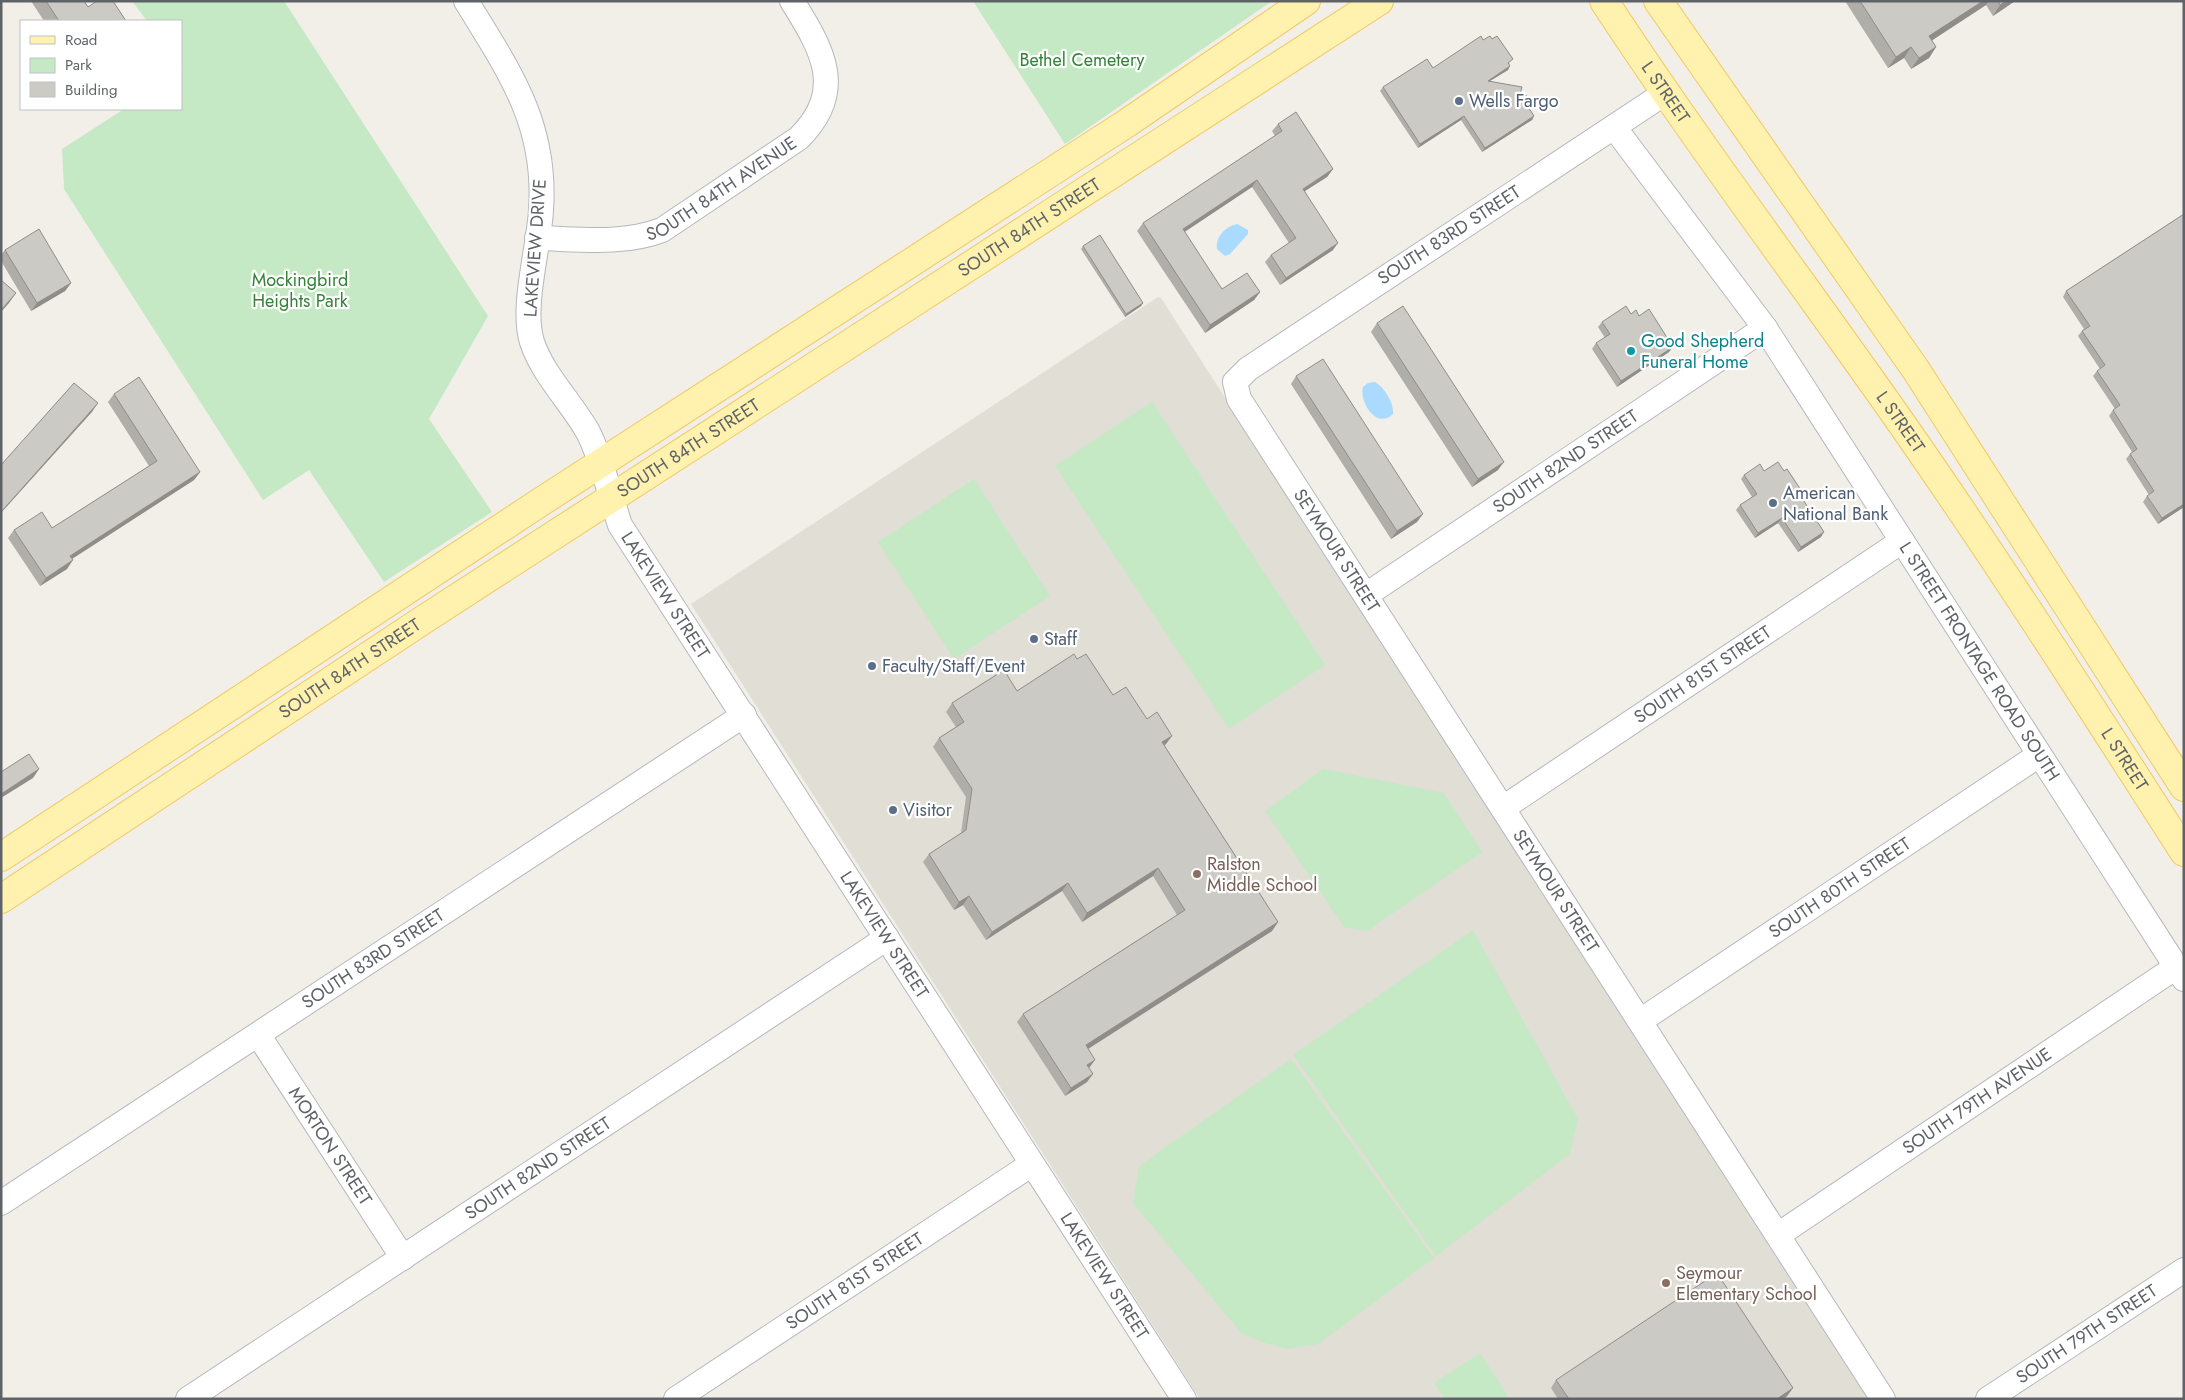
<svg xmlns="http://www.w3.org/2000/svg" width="2185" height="1400" font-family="Jost,sans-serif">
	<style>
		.education { fill: #e1ded6 }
		.green { fill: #c5e8c5 }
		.water { fill: #aadaff }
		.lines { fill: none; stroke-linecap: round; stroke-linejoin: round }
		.minor-casing { stroke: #b5b8bc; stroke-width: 26 }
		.major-casing { stroke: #f2c960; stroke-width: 30 }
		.minor { stroke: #fff; stroke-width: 24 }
		.major { stroke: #fff2af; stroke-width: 28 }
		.wall { fill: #afaea9 }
		.shaded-wall { fill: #8f8d8a }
		.building { fill: #cccac5; stroke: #8f8d8a }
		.service-dot { fill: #5c6f8a; stroke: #fff; stroke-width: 2 }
		.culture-dot { fill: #0f9aa8; stroke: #fff; stroke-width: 2 }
		.education-dot { fill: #8d6e63; stroke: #fff; stroke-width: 2 }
		.labels { text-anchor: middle; stroke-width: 4.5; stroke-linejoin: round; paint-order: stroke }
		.park-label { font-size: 18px; fill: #348238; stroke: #fff }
		.street-label { font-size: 18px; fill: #5f6368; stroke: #fff }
		.service-label { font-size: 18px; fill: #4e5e75; stroke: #fff; text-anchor: start }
		.culture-label { font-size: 18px; fill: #0d838f; stroke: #fff; text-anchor: start }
		.education-label { font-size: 18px; fill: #785e54; stroke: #fff; text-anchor: start }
	</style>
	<rect width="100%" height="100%" fill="#f1efe8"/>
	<path class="education" d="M1158,297L1161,298L1868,1399H1200L691,604Z"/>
	<path class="green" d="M132,1H284L488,316L429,419L492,512L384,582L309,470L263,500L64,189L62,149L124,109H181V71L183,70L181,68V21H147Z
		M973,1H1272L1065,144Z
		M1152,402L1325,665L1229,729L1055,466Z
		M974,479L1050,596L954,659L878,542Z
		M1323,769L1444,793L1482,852L1367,931L1344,927L1265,811Z
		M1473,930L1578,1119L1570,1154L1436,1256L1293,1055Z
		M1291,1059L1434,1258L1318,1344L1288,1349L1268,1344L1242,1334L1133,1203L1139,1166Z
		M1480,1353L1510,1399H1445L1434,1383Z"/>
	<path class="water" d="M1237,224L1248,230V234L1230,254L1225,256L1217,249C1215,237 1225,227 1237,224Z
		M1375,382C1385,388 1394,403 1393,414C1377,430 1359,402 1363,387L1368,383Z"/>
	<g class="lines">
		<g class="minor-casing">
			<g id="minor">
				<path id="s1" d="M466,1C509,71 547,124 541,210C539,248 521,307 532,342C543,375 571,402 588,432C601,457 611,498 620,525L1184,1399"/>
				<path id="s2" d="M1665,93L1248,369L1235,382L1239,399L1883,1399"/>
				<path id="s3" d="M1614,127L1765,328L2184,979"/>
				<path id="s4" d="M537,238C578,239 623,245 662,230L799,138C847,90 822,49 792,1"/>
				<path id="s5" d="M1366,595L1765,328"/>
				<path id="s6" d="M1503,808L1902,541"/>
				<path id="s7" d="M1640,1021L2039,755"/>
				<path id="s8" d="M259,1036L403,1258"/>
				<path id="s9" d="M1,1203L744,715"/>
				<path id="s10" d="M1778,1235L2176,967"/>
				<path id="s11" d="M188,1399L887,938"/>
				<path id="s12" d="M676,1399L1032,1164"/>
				<path id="s13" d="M1988,1399L2184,1270"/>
			</g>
		</g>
		<g class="major-casing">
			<g id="major">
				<path id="s14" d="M1604,1C1695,140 1795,272 1890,407C1992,552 2088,702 2184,852"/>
				<path d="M1658,1L1916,370L2184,787"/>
				<path d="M1,857L536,505L1127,123L1306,1"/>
				<path id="s15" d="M1,899L423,620L1379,1"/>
			</g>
		</g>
		<use href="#minor" class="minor"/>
		<use href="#major" class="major"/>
	</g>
	<path class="wall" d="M31,1H84L88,7L125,21H44Z
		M1845,1H2015L1993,16L1986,5L1932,40L1936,47L1929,58L1911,69L1904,58L1888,68Z
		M1510,63L1509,64L1508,70L1490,81L1520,94L1534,116L1532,120L1482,152L1461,120L1418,148L1380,91L1383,87L1433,68Z
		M1278,124L1333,169L1327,177L1305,191L1333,250L1280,285L1265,262L1271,255L1289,243L1252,187L1184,232L1222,289L1260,292L1254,300L1205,333L1137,231L1143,223L1275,136L1272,131Z
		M2184,214V507L2158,524L2143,502L2147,496L2149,495L2126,459L2130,454L2132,452L2109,416L2113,410L2115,409L2093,376L2097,371L2100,369L2078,336L2082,331L2084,329L2063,297L2066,291Z
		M1083,246L1143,303L1141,306L1125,317L1081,249Z
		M5,250L71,283L65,291L31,311L1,261V255Z
		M1631,314L1639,316L1669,352L1617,387L1592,349L1596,343L1605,338L1598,327L1602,322Z
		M1377,323L1498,470L1472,487L1371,332Z
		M1296,376L1417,522L1391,539L1291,384Z
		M114,394L200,472L194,480L72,559L67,569L40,586L8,538L14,530L52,528L149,466L108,402Z
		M1764,471H1784L1801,490L1799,494L1821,537L1798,552L1778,523L1755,538L1736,510L1740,505L1752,497L1741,479L1744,475Z
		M1077,659L1113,695L1147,719L1166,744L1164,746L1278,922L1272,931L1088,1049L1089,1068L1087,1082L1065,1096L1017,1022L1023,1014L1177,915L1153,876L1082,922L1062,891L986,940L963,905L954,910L923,862L929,854L961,833L966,797L933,747L939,738L956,727L946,712L952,703L1017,691Z
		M1556,1380L1793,1388L1787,1396L1783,1399H1558L1551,1388Z"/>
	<path class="shaded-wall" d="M1983,1H1989L1986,5L1922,47L1929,36Z
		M2006,1H2015L1993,16L2000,5Z
		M1911,47L1904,58L1888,68L1896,57Z
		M1936,47L1929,58L1911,69L1919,58Z
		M1510,66L1508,70L1485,84L1488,81Z
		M1464,116L1461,120L1418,148L1420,144Z
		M1534,116L1532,120L1482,152L1485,148Z
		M1333,169L1327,177L1297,196L1303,189Z
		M1257,180L1252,187L1177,237L1183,229Z
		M1338,243L1333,250L1280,285L1286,278Z
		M71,283L65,291L31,311L37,303Z
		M1260,292L1254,300L1205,333L1210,325Z
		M16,293L9,303L1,312V310Z
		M1143,303L1141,306L1125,317L1126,314Z
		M1673,347L1669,352L1617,387L1621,381Z
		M98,403L92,412L1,513V512Z
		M1504,462L1498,470L1472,487L1478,479Z
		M200,472L194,480L64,564L70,556Z
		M2184,504V507L2158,524L2162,518Z
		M1423,514L1417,522L1391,539L1397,531Z
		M1782,518L1778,523L1755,538L1758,533Z
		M1824,532L1821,537L1798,552L1801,547Z
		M73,560L67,569L40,586L46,578Z
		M1172,736L1166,744L1156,751L1162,742Z
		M39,769L33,778L1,798V794Z
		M1158,868L1153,876L1082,922L1087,913Z
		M1068,883L1062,891L986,940L992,932Z
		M969,896L963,905L954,910L959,902Z
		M1278,922L1272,931L1080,1054L1086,1045Z
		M1095,1060L1089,1068L1087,1065Z
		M1093,1074L1087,1082L1065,1096L1071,1088Z
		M1793,1388L1787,1396L1783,1399H1777Z"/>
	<path class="building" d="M46,1H84L88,7L97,1H113L126,21H59Z
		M1860,1H1983L1929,36L1936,47L1919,58L1911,47L1896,57Z
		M1998,1H2006L2000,5Z
		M1481,36L1483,40L1490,36L1492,39L1497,36L1513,59L1508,63L1510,66L1488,81L1522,87L1520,94L1527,96L1525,102L1534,116L1485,148L1464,116L1420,144L1383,87L1427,59L1433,68Z
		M1296,112L1333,169L1303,189L1338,243L1286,278L1271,255L1296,238L1257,180L1183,229L1222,289L1247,273L1260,292L1210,325L1143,223L1282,131L1278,124Z
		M2184,214V504L2162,518L2147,496L2154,491L2130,454L2137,449L2113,410L2120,405L2097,371L2105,365L2082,331L2090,326L2066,291Z
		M39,229L71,283L37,303L5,250Z
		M1100,235L1143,303L1126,314L1083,246Z
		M1,280L16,293L1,310Z
		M1403,306L1504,462L1478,479L1377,323Z
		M1626,306L1631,314L1636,310L1639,316L1649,309L1673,347L1621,381L1596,343L1610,334L1602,322Z
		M1323,359L1423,514L1397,531L1296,376Z
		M139,377L200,472L70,556L73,560L46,578L14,530L42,512L52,528L157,461L114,394Z
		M74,383L98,403L1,512V465Z
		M1778,462L1784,471L1787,469L1801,490L1798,492L1824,532L1801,547L1782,518L1758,533L1740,505L1757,494L1744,475L1760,464L1764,471Z
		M1074,654L1077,659L1086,654L1113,695L1126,687L1147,719L1157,712L1172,736L1162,742L1278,922L1086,1045L1095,1060L1087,1065L1093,1074L1071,1088L1023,1014L1185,910L1158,868L1087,913L1068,883L992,932L969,896L959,902L929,854L966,830L972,789L939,738L964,722L952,703L1004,670L1017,691Z
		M29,754L39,769L1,794V772Z
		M1717,1273L1793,1388L1777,1399H1569L1556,1380Z"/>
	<g class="service-dot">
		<circle cx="1459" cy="101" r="5"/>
		<circle cx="1773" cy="503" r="5"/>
		<circle cx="1034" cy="639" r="5"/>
		<circle cx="872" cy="666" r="5"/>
		<circle cx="893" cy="810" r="5"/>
	</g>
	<circle class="culture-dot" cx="1631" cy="351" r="5"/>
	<g class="education-dot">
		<circle cx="1197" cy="874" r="5"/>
		<circle cx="1666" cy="1283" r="5"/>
	</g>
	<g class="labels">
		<g class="park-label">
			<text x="1082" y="66">Bethel Cemetery</text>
			<text x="300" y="286">Mockingbird<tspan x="300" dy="21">Heights Park</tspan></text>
		</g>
		<g class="street-label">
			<text dy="6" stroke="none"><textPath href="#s14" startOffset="110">L STREET</textPath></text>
			<text dy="6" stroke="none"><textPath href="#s4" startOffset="198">SOUTH 84TH AVENUE</textPath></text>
			<text dy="6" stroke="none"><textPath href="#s15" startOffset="1228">SOUTH 84TH STREET</textPath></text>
			<text transform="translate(1449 235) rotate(-33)" y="6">SOUTH 83RD STREET</text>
			<text transform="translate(535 248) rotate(-86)" y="6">LAKEVIEW DRIVE</text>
			<text dy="6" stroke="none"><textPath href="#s14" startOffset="515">L STREET</textPath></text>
			<text dy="6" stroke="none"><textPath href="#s15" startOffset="822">SOUTH 84TH STREET</textPath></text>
			<text dy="6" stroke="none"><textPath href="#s5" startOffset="240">SOUTH 82ND STREET</textPath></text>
			<text dy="6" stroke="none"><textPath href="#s2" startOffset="716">SEYMOUR STREET</textPath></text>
			<text dy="6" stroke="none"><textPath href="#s1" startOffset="648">LAKEVIEW STREET</textPath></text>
			<text dy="6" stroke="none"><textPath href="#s3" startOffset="648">L STREET FRONTAGE ROAD SOUTH</textPath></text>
			<text dy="6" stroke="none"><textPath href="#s15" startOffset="418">SOUTH 84TH STREET</textPath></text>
			<text dy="6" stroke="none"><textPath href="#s6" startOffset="240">SOUTH 81ST STREET</textPath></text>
			<text dy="6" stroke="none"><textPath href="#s14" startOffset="920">L STREET</textPath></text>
			<text dy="6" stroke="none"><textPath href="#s7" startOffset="240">SOUTH 80TH STREET</textPath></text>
			<text dy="6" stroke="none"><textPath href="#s2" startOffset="1121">SEYMOUR STREET</textPath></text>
			<text dy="6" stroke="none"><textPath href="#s1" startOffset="1052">LAKEVIEW STREET</textPath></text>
			<text dy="6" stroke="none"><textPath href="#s9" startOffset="445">SOUTH 83RD STREET</textPath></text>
			<text dy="6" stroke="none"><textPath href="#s10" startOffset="240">SOUTH 79TH AVENUE</textPath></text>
			<text dy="6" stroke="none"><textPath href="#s8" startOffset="131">MORTON STREET</textPath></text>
			<text dy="6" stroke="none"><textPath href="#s11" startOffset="419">SOUTH 82ND STREET</textPath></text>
			<text dy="6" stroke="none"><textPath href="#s1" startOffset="1458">LAKEVIEW STREET</textPath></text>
			<text dy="6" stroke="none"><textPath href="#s12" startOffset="214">SOUTH 81ST STREET</textPath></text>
			<text dy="6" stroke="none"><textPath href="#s13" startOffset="118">SOUTH 79TH STREET</textPath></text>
		</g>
		<g class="service-label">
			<text x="1469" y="107">Wells Fargo</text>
			<text x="1783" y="499">American<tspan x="1783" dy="21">National Bank</tspan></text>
			<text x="1044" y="645">Staff</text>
			<text x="882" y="672">Faculty/Staff/Event</text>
			<text x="903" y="816">Visitor</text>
		</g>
		<g class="culture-label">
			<text x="1641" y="347">Good Shepherd<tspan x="1641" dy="21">Funeral Home</tspan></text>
		</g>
		<g class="education-label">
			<text x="1207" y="870">Ralston<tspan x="1207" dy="21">Middle School</tspan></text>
			<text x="1676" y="1279">Seymour<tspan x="1676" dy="21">Elementary School</tspan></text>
		</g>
	</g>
	<rect width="2185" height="1400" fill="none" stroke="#5f6368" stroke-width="5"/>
	<rect x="20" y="20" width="162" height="90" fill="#ffffff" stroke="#bfc1c3"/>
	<rect x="30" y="36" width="25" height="8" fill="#fff2af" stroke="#bfc1c3"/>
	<text x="65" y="45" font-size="15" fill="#5f6368">Road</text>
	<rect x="30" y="58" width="25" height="15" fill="#c5e8c5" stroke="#bfc1c3"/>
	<text x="65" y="70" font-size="15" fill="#5f6368">Park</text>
	<rect x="30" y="82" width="25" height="15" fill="#cccac5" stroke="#bfc1c3"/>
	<text x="65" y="95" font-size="15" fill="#5f6368">Building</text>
</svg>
